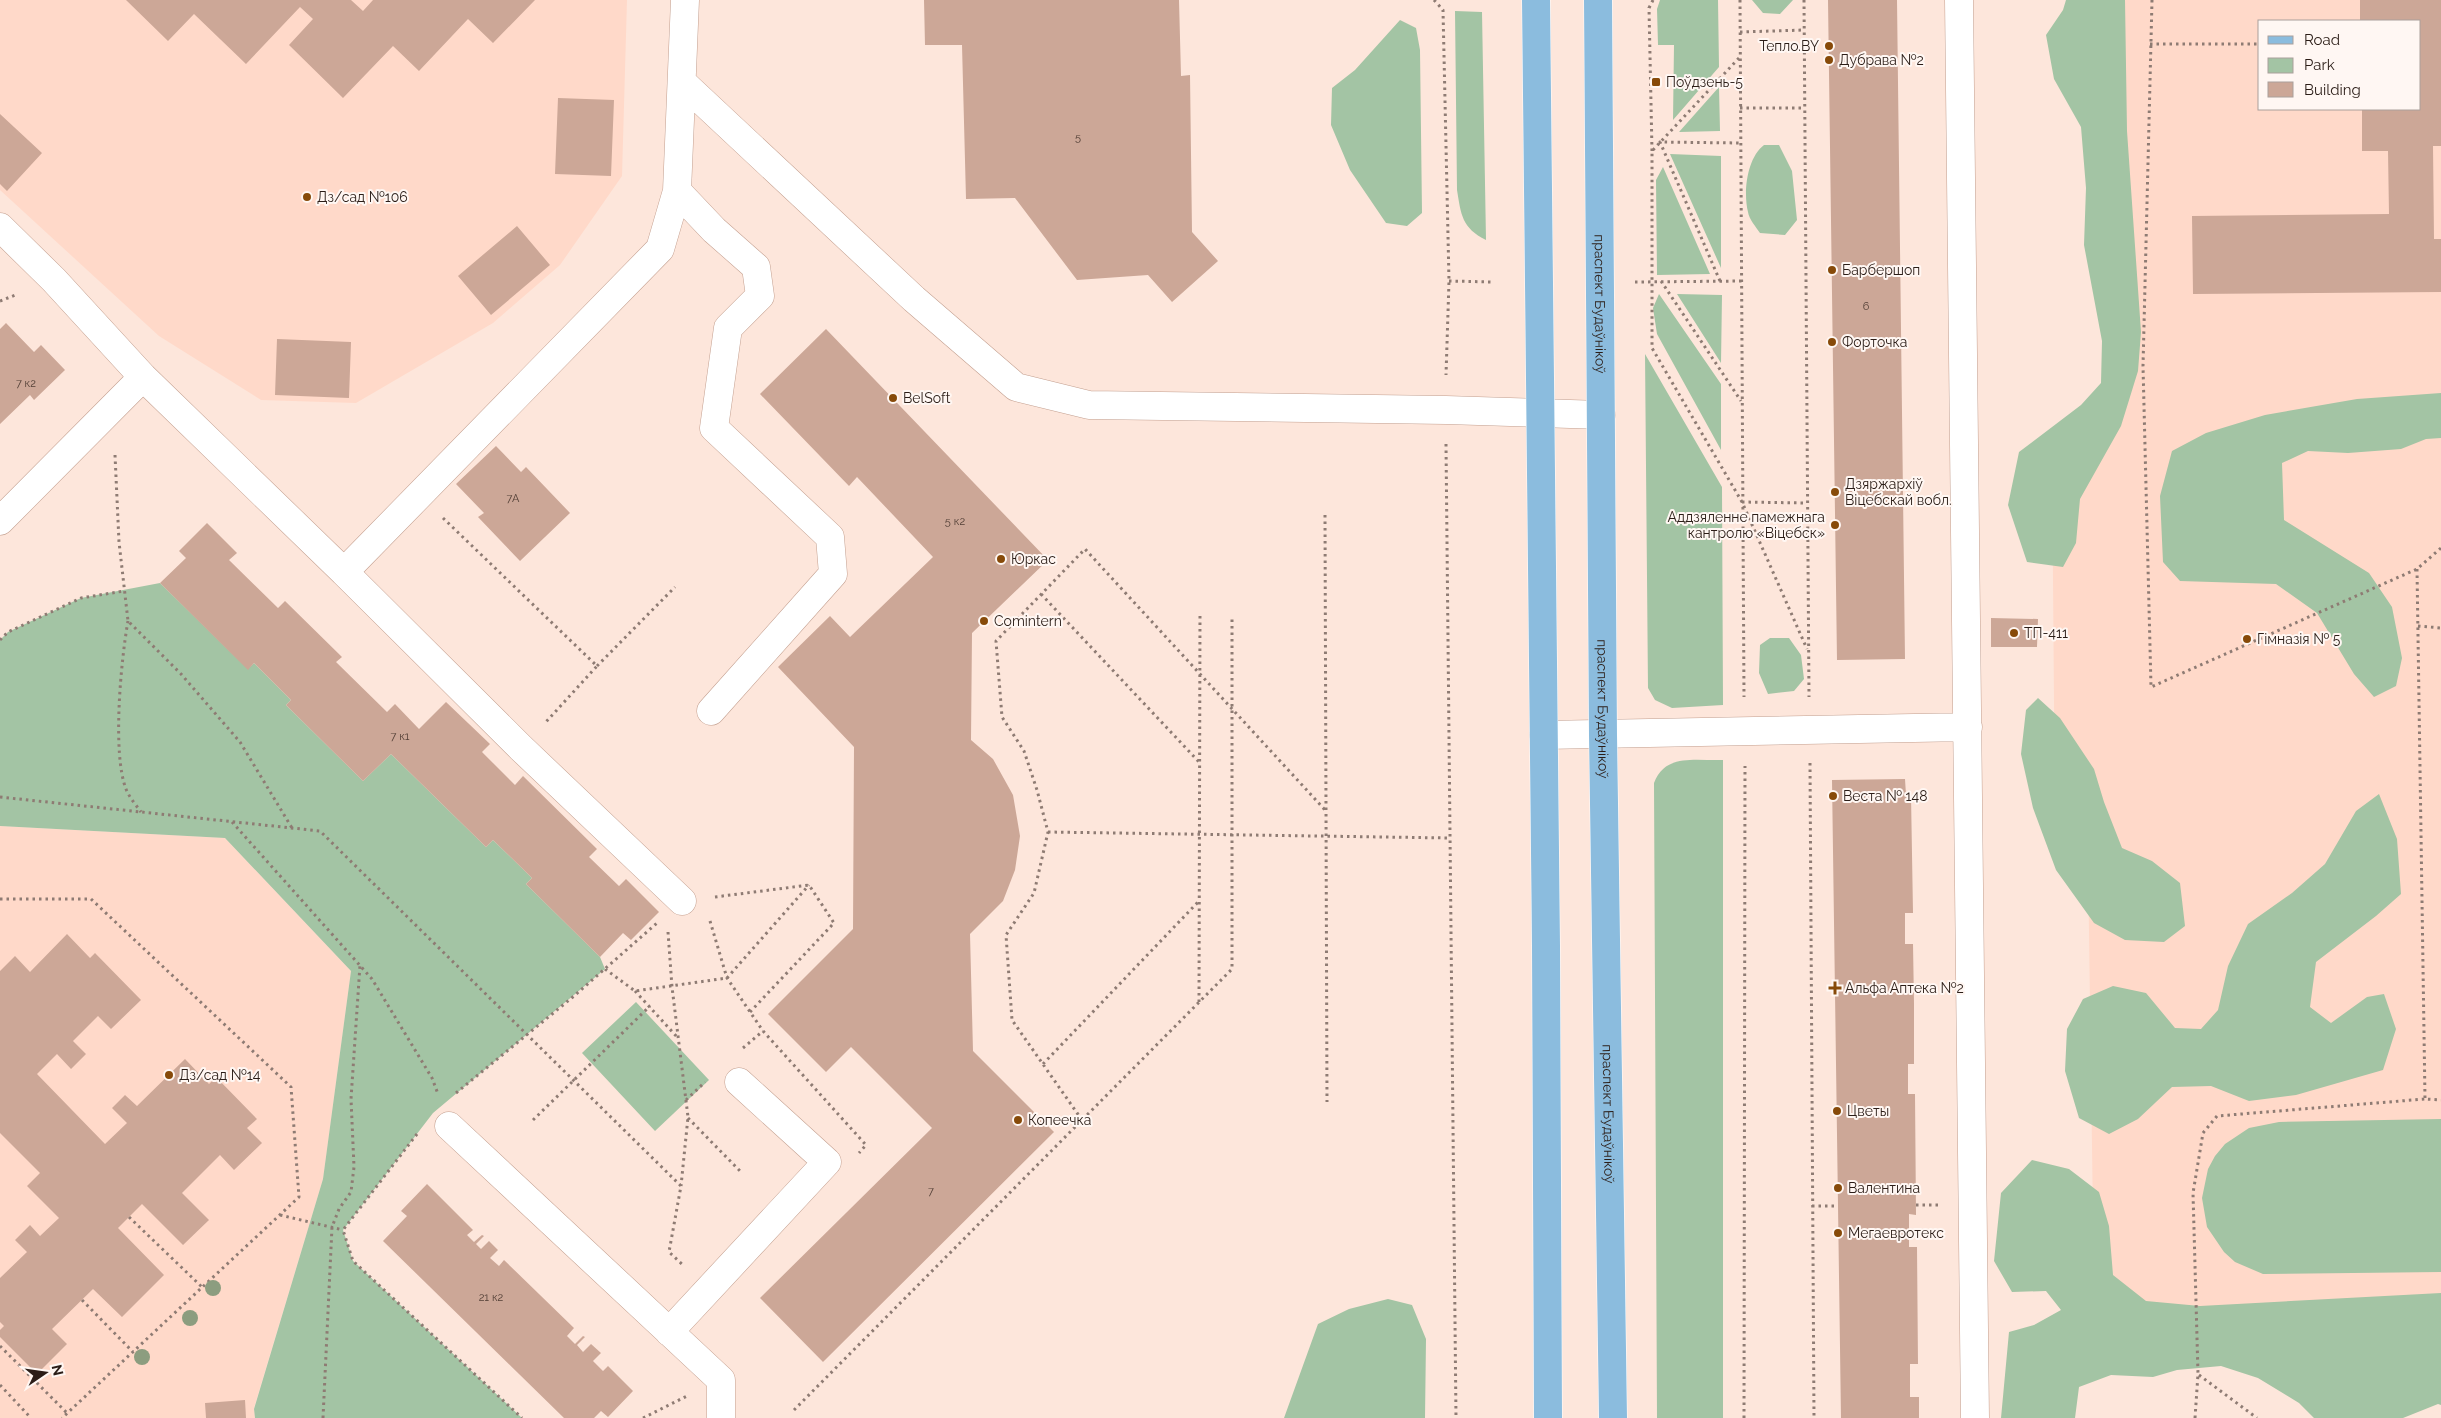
<svg xmlns="http://www.w3.org/2000/svg" width="2441" height="1418" font-family="Raleway,sans-serif">
	<style>
		.built { fill: #ffd9c9; fill-rule: evenodd }
		.green { fill: #a3c4a4 }
		.building { fill: #cca797 }
		.lines { fill: none; stroke-linecap: round; stroke-linejoin: round }
		.minor-casing { stroke: #c39f8f; stroke-width: 29 }
		.major-casing { stroke: #fff; stroke-width: 29 }
		.path { stroke: #8e7b73; stroke-width: 3; stroke-dasharray: 2.5 4; stroke-linecap: butt }
		.minor { stroke: #fff; stroke-width: 28 }
		.major { stroke: #8bbcde; stroke-width: 28 }
		.tree { fill: #8c9d7f }
		.poi-dot { fill: #874a09; stroke: #fff7f3; stroke-width: 2 }
		.labels { text-anchor: middle; stroke-width: 4; stroke-linejoin: round; paint-order: stroke }
		.number-label { font-size: 11px; fill: #534037 }
		.poi-label { font-size: 14px; fill: #2b1d17; stroke: #fff7f3; text-anchor: start }
		.street-label { font-size: 14px; fill: #2b1d17; stroke: #fff7f3 }
	</style>
	<rect width="100%" height="100%" fill="#fde6db"/>
	<path class="built" d="M0,0H627L622,176L560,265L493,323L356,403L261,400L159,336L0,190Z
		M2120,0H2441V1354L2095,1362L2088,859L2055,822L2052,457L2108,402ZM2260,21H2420V109H2260Z
		M0,826L225,838L351,971L323,1179L254,1408L255,1418H0Z"/>
	<path class="green" d="M1660,0H1718L1719,67L1673,120L1674,45H1658L1657,9Z
		M1752,0H1793L1780,14L1763,13Z
		M2066,0H2125L2127,131L2141,332L2138,371L2121,426L2080,499L2076,543L2063,567L2027,562L2008,505L2019,452L2081,405L2101,383L2102,341L2084,245L2086,188L2081,127L2054,79L2046,35L2063,10Z
		M1455,11L1482,12L1486,240C1462,228 1461,215 1457,190Z
		M1400,20L1416,28L1420,50L1422,213L1407,226L1386,223L1350,170L1331,125L1332,88L1355,70Z
		M1719,87L1720,131L1679,132Z
		M1764,145H1779L1792,171L1797,220L1785,235L1760,233C1756,227 1749,219 1748,212C1743,192 1747,158 1764,145Z
		M1670,154L1721,156V268Z
		M1663,167L1710,274L1657,275L1656,180Z
		M1659,294L1721,384V450L1657,334L1653,308Z
		M1677,294L1722,295L1721,363Z
		M1645,354L1722,487L1723,705L1672,708L1655,700L1648,688Z
		M2441,393V438L2426,439L2401,449L2348,453L2308,451L2282,463L2284,520L2369,573L2392,607L2402,658L2396,686L2374,697L2354,674L2317,613L2276,584L2180,581L2163,562L2160,496L2172,451L2206,433L2265,415L2357,399Z
		M160,583L248,669L254,663L291,700L286,705L363,781L391,754L486,847L493,840L532,878L526,884L600,957L605,969L433,1113L343,1230L353,1261L522,1418H255L254,1409L323,1179L351,971L225,838L0,826V640L8,632L81,598Z
		M1770,638H1789L1801,655L1804,679L1794,691L1768,694L1759,673L1760,645Z
		M2038,698L2060,718L2094,769L2104,802L2122,848L2152,861L2180,883L2185,926L2164,942L2125,940L2094,923L2056,870L2033,808L2021,754L2026,710Z
		M1723,760V1418H1657L1654,783C1665,753 1696,761 1723,760Z
		M2379,794L2397,839L2401,894L2376,916L2316,962L2310,1007L2331,1023L2367,997L2384,994L2396,1029L2383,1070L2296,1095L2249,1101L2211,1086L2172,1087L2138,1119L2109,1134L2079,1118L2065,1071L2067,1029L2083,999L2113,986L2146,993L2175,1028L2201,1029L2218,1010L2228,966L2248,924L2292,893L2325,864L2356,811Z
		M636,1002L709,1080L655,1131L582,1053Z
		M2441,1119V1272L2263,1274L2235,1262L2224,1252L2207,1227L2202,1198L2208,1169L2215,1156L2225,1144L2249,1128L2279,1122Z
		M2032,1160L2069,1169L2099,1192L2109,1226L2113,1275L2146,1301L2200,1306L2441,1293V1405L2438,1404L2403,1418H2314L2299,1403L2258,1378L2221,1366L2177,1370L2153,1377L2111,1375L2079,1387L2075,1418H2001L2009,1332L2034,1325L2061,1310L2046,1291L2012,1292L1994,1261L2001,1193Z
		M1388,1299L1412,1305L1426,1339L1425,1418H1284L1318,1324L1349,1309Z"/>
	<path class="building" d="M126,0H351L363,11L373,0H535L493,43L468,19L419,71L393,46L343,98L289,45L313,19L300,7L246,64L194,14L168,41Z
		M924,0H1179L1181,76L1190,75L1192,232L1218,261L1172,302L1148,275L1077,280L1015,198L966,199L962,45H925Z
		M1828,0H1897L1905,659L1837,660Z
		M2360,0H2441V146H2433L2434,239H2441V292L2193,294L2192,216L2389,214L2388,151H2362V109H2420V21H2360Z
		M558,98L614,100L611,176L555,174Z
		M0,114L42,153L7,191L0,184Z
		M517,226L550,265L491,315L458,276Z
		M6,323L34,352L41,345L65,370L34,400L30,395L0,424V329Z
		M826,329L1048,560L972,633L971,740L993,759L1013,795L1020,836L1015,870L1003,901L970,934L973,1051L1054,1132L823,1362L760,1298L932,1128L851,1047L826,1072L768,1014L853,929L854,747L778,667L830,616L850,637L933,557L857,477L849,486L760,394Z
		M277,339L351,342L349,398L275,395Z
		M496,446L521,472L526,467L570,513L520,561L478,517L484,513L456,484Z
		M207,523L237,553L229,560L278,608L285,601L342,657L336,662L387,712L395,704L419,729L446,702L490,744L482,752L515,785L523,776L597,849L589,857L619,886L626,879L659,912L631,940L623,933L600,957L526,884L532,878L493,840L486,847L391,754L363,781L286,705L291,700L254,663L248,670L160,583L186,558L179,551Z
		M1991,618L2038,619L2037,647H1991Z
		M1905,779L1906,795H1911L1913,913H1905V944H1913L1914,1004V1064H1908V1094H1915L1916,1215L1909,1214V1247H1917L1918,1364H1910V1397H1919V1418H1841L1832,780Z
		M67,934L90,958L95,953L141,1000L111,1029L98,1016L73,1041L86,1054L71,1069L57,1054L37,1074L105,1144L127,1123L112,1108L125,1095L137,1106L185,1059L209,1084L216,1077L257,1119L247,1128L262,1143L234,1170L220,1155L182,1193L209,1220L183,1245L142,1204L118,1228L164,1275L122,1317L93,1289L52,1329L67,1344L37,1374L0,1337V1330L4,1326L0,1322V1278L27,1252L15,1240L30,1225L40,1236L59,1218L27,1186L40,1173L0,1133V971L15,956L30,972Z
		M427,1184L473,1230L467,1235L474,1242L482,1235L484,1236L476,1244L481,1249L489,1241L498,1250L490,1258L499,1266L504,1260L574,1328L567,1336L575,1344L583,1336L585,1337L577,1345L583,1352L591,1344L601,1353L593,1361L603,1371L608,1366L633,1391L608,1417L601,1411L594,1418H564L383,1241L407,1216L401,1211Z
		M245,1400L246,1418H206L205,1403Z"/>
	<g class="lines">
		<g class="minor-casing">
			<path id="minor" d="M1959,0L1975,1418
				M683,83L914,299L1016,387L1089,405L1446,410L1601,415
				M677,191L714,230L756,267L760,296L728,328L714,428L830,537L833,574L711,711
				M0,227L54,280L143,377L344,572L660,249L677,191L685,0
				M0,521L143,377
				M344,572L521,748L682,901
				M1544,735L1968,727
				M449,1126L721,1380V1418
				M669,1332L827,1162L739,1082"/>
		</g>
		<g class="major-casing">
			<g id="major">
				<path d="M1536,0L1546,946L1548,1418"/>
				<path id="s1" d="M1598,0L1603,735L1613,1418"/>
			</g>
		</g>
		<path class="path" d="M1434,0L1443,10L1449,281L1446,375
			M1740,0L1744,697
			M1804,0L1809,697
			M2152,0L2143,366L2151,687L2417,569L2441,548
			M1740,32L1804,30
			M2150,44H2260
			M1739,58L1652,151V348L1742,502L1807,649
			M1740,108H1805
			M1652,151L1649,8L1653,0
			M1449,281L1493,282
			M1661,281L1741,401
			M1720,281L1660,142L1740,143
			M1635,282L1742,281
			M0,301L18,294
			M1446,444L1456,1418
			M115,455L119,542L128,621L181,674L240,742L292,828
			M1742,502L1807,503
			M1325,515L1327,1102
			M443,518L597,666L545,723
			M2417,569L2425,1099L2441,1100
			M1041,594L1200,763
			M128,621C121,660 112,753 126,789C129,797 136,805 141,812
			M2418,626L2441,628
			M0,640L8,632L81,598L124,591
			M597,666L675,587
			M1810,763L1814,1418
			M0,797L320,831L681,1186L669,1252L683,1265
			M232,822L372,979L432,1078L438,1094
			M1048,832L1450,838
			M715,897L809,885
			M0,899H91L291,1087L299,1197L62,1418
			M710,921L727,978L763,1031L866,1145L859,1153
			M668,932L672,987L688,1117L681,1186
			M605,969L635,991L727,978L809,885
			M635,991L678,1038
			M1199,1002L1200,614
			M750,1012L834,923L809,885
			M743,1048L763,1031
			M1043,1064L1199,901
			M456,1093L574,996L657,923
			M686,1100L705,1082
			M688,1118L740,1171
			M533,1120L650,1006
			M1082,1120L1012,1020L1006,935L1034,893L1048,832L1037,790L1024,751L1002,717L996,641L1085,549L1326,811
			M417,1134L343,1230L353,1261L522,1418
			M1916,1205H1938
			M1812,1206H1838
			M280,1215L343,1230
			M129,1217L202,1287
			M82,1300L133,1352
			M0,1346L67,1413
			M2199,1375L2257,1418
			M0,1385L31,1418
			M794,1410L1232,969V617
			M323,1418L332,1227L339,1209L351,1192L354,1167L351,1099L360,965
			M643,1418L687,1396
			M1744,1418L1745,766
			M2195,1418L2198,1374L2193,1193L2203,1133L2217,1116L2425,1099"/>
		<use href="#minor" class="minor"/>
		<use href="#major" class="major"/>
	</g>
	<g class="tree">
		<circle cx="213" cy="1288" r="8"/>
		<circle cx="190" cy="1318" r="8"/>
		<circle cx="142" cy="1357" r="8"/>
	</g>
	<g class="poi-dot">
		<circle cx="1829" cy="46" r="5"/>
		<circle cx="1829" cy="60" r="5"/>
		<rect x="1651" y="77" width="10" height="10" rx="2.5"/>
		<circle cx="307" cy="197" r="5"/>
		<circle cx="1832" cy="270" r="5"/>
		<circle cx="1832" cy="342" r="5"/>
		<circle cx="893" cy="398" r="5"/>
		<circle cx="1835" cy="492" r="5"/>
		<circle cx="1835" cy="525" r="5"/>
		<circle cx="1001" cy="559" r="5"/>
		<circle cx="984" cy="621" r="5"/>
		<circle cx="2014" cy="633" r="5"/>
		<circle cx="2247" cy="639" r="5"/>
		<circle cx="1833" cy="796" r="5"/>
		<path d="M1832.5 980.5h5v5h5v5h-5v5h-5v-5h-5v-5h5z"/>
		<circle cx="169" cy="1075" r="5"/>
		<circle cx="1837" cy="1111" r="5"/>
		<circle cx="1018" cy="1120" r="5"/>
		<circle cx="1838" cy="1188" r="5"/>
		<circle cx="1838" cy="1233" r="5"/>
	</g>
	<g class="labels">
		<g class="number-label">
			<text x="1078" y="141">5</text>
			<text x="1866" y="310">6</text>
			<text x="26" y="387">7 к2</text>
			<text x="513" y="502">7А</text>
			<text x="955" y="525">5 к2</text>
			<text x="400" y="740">7 к1</text>
			<text x="931" y="1195">7</text>
			<text x="491" y="1301">21 к2</text>
		</g>
		<g class="poi-label">
			<text x="1819" y="51" text-anchor="end">Тепло.BY</text>
			<text x="1839" y="65">Дубрава №2</text>
			<text x="1666" y="87">Поўдзень-5</text>
			<text x="317" y="202">Дз/сад №106</text>
			<text x="1842" y="275">Барбершоп</text>
			<text x="1842" y="347">Форточка</text>
			<text x="903" y="403">BelSoft</text>
			<text x="1845" y="489">Дзяржархіў<tspan x="1845" dy="16">Віцебскай вобл.</tspan></text>
			<text x="1825" y="522" text-anchor="end">Аддзяленне памежнага<tspan x="1825" dy="16">кантролю «Віцебск»</tspan></text>
			<text x="1011" y="564">Юркас</text>
			<text x="994" y="626">Comintern</text>
			<text x="2024" y="638">ТП-411</text>
			<text x="2257" y="644">Гімназія № 5</text>
			<text x="1843" y="801">Веста № 148</text>
			<text x="1845" y="993">Альфа Аптека №2</text>
			<text x="179" y="1080">Дз/сад №14</text>
			<text x="1847" y="1116">Цветы</text>
			<text x="1028" y="1125">Копеечка</text>
			<text x="1848" y="1193">Валентина</text>
			<text x="1848" y="1238">Мегаевротекс</text>
		</g>
		<g class="street-label">
			<text dy="5" stroke="none"><textPath href="#s1" startOffset="304">праспект Будаўнікоў</textPath></text>
			<text dy="5" stroke="none"><textPath href="#s1" startOffset="709">праспект Будаўнікоў</textPath></text>
			<text dy="5" stroke="none"><textPath href="#s1" startOffset="1114">праспект Будаўнікоў</textPath></text>
		</g>
	</g>
	<rect x="2258" y="20" width="162" height="90" fill="#fff7f3" stroke="#aaa09b"/>
	<rect x="2268" y="36" width="25" height="8" fill="#8bbcde" stroke="#aaa09b"/>
	<text x="2304" y="45" font-size="15" fill="#2b1d17">Road</text>
	<rect x="2268" y="58" width="25" height="15" fill="#a3c4a4" stroke="#aaa09b"/>
	<text x="2304" y="70" font-size="15" fill="#2b1d17">Park</text>
	<rect x="2268" y="82" width="25" height="15" fill="#cca797" stroke="#aaa09b"/>
	<text x="2304" y="95" font-size="15" fill="#2b1d17">Building</text>
	<g transform="translate(45 1373) rotate(77)" stroke="#fff7f3" stroke-width="4" paint-order="stroke">
	<path d="M0-4L9 19L0 12L-9 19Z" fill="#2b1d17"/>
	<text y="-8" font-size="14" font-weight="bold" text-anchor="middle" fill="#2b1d17">N</text>
	</g>
</svg>
